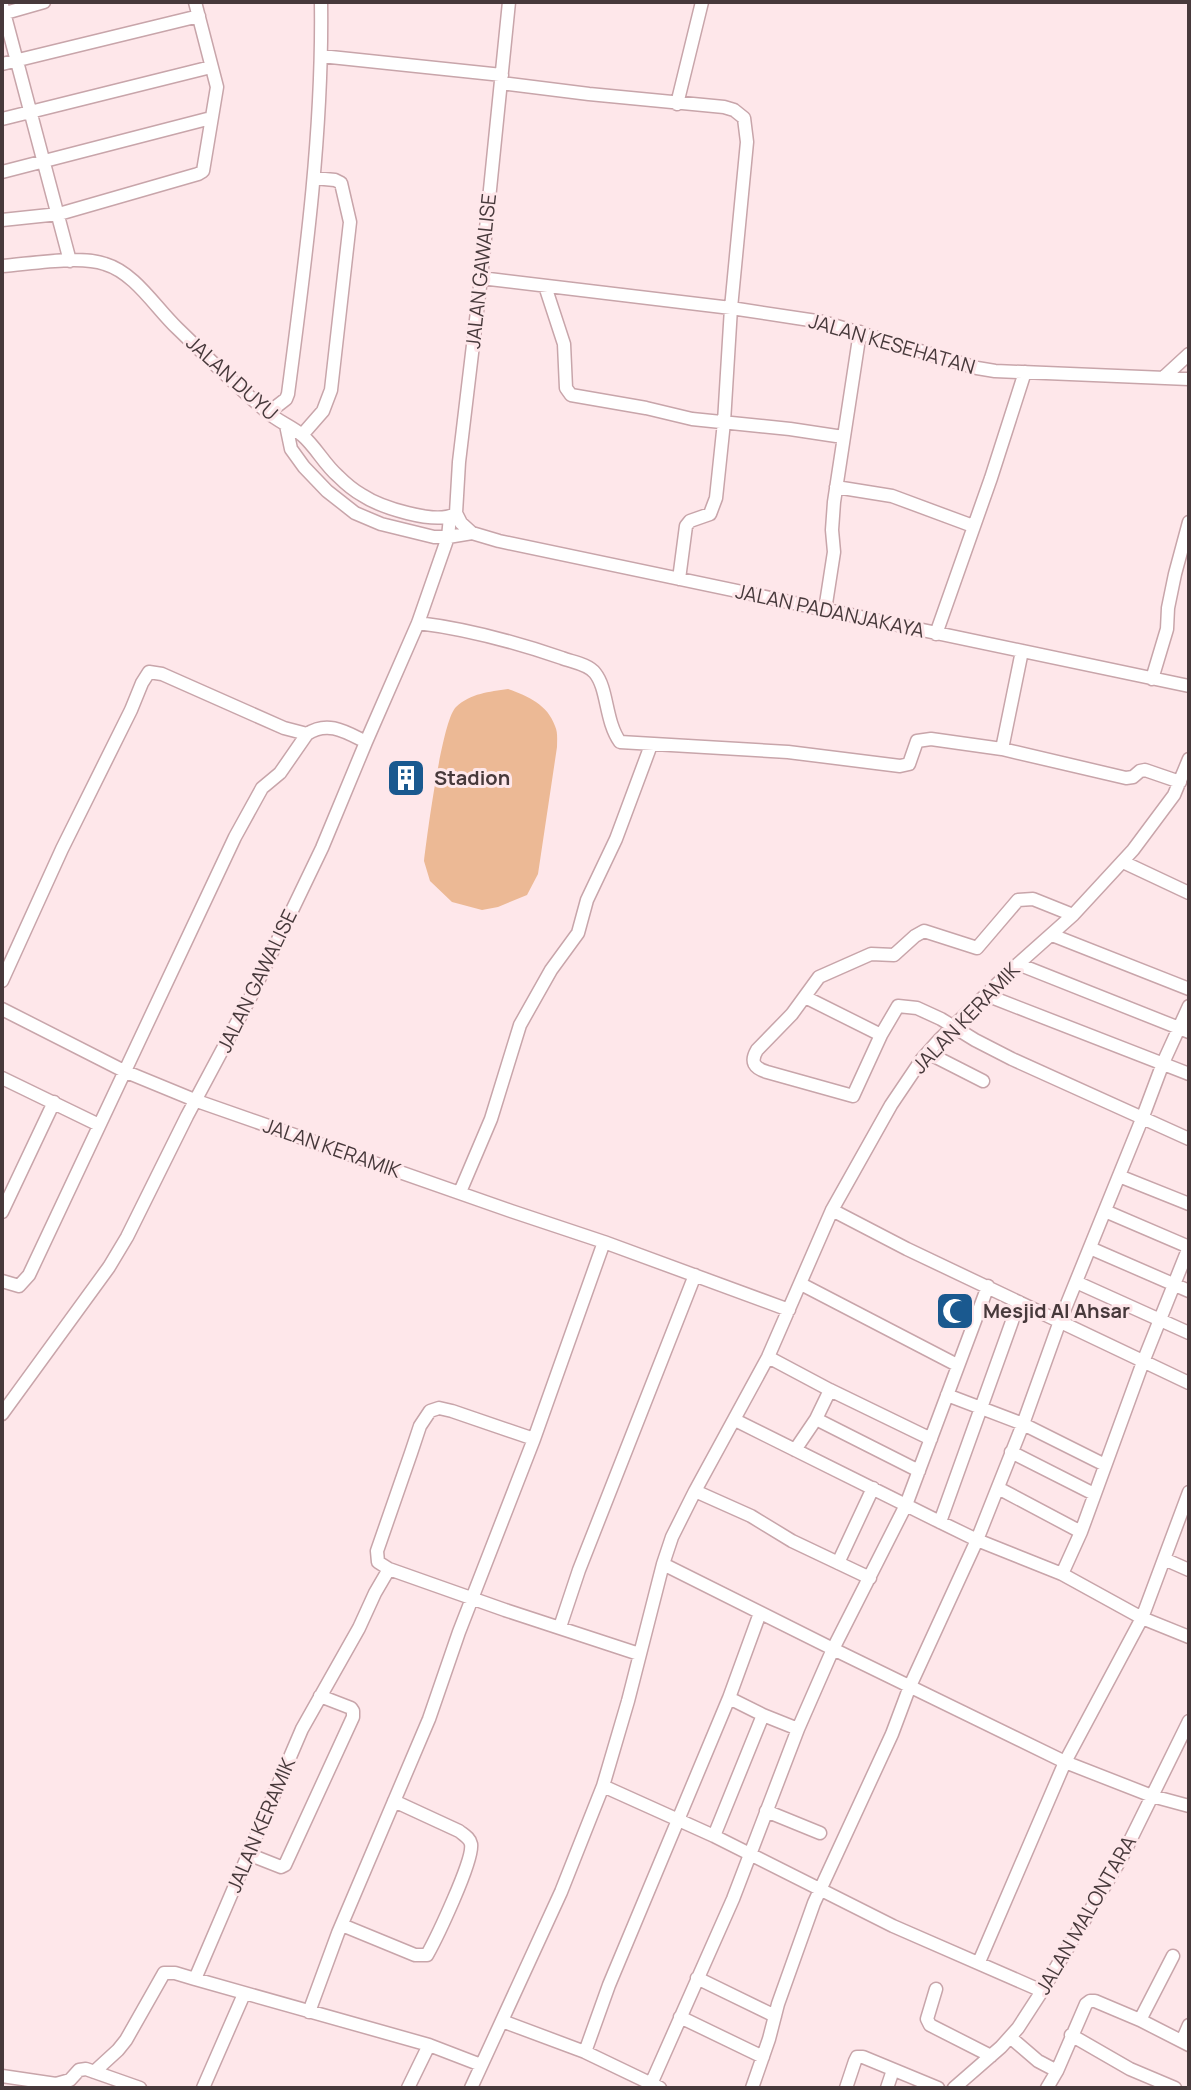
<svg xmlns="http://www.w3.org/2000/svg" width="1191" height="2090" font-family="Manrope,sans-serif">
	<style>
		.green { fill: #ecb995 }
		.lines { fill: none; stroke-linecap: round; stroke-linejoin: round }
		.minor-casing { stroke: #c8a5aa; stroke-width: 15 }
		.minor { stroke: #fff; stroke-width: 12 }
		.labels { text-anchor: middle; stroke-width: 6; stroke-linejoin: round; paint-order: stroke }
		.street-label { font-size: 20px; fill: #47393b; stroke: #fee7ea }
		.poi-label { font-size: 20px; font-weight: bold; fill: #47393b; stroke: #fee7ea; text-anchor: start }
	</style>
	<rect width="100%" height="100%" fill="#fee7ea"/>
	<path class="green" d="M508,689C528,696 548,705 555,726C558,732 557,741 557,747L538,874L527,895L498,907L482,910L452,902L430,881L424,861C427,836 442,720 456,707C471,693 489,692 508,689Z"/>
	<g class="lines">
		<g class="minor-casing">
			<path id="minor" d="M509,2L481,278L459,462L456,513L461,523L472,533L499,541L1189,686
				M2,5L70,261
				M2,14L44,2
				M321,56L502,75
				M2,64L199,16
				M501,83L589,94L724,107L734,110L744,118L747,142L731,308L724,422L716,498L710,514L690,521L686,526L679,579
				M677,104L702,2
				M2,119L211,67
				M2,172L211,118
				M2,220L59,214L198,174L203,171L217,87L195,2
				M2,266C30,264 79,255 105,264C135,273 155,307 177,328C206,356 235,385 266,411C277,421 291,426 302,435C316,447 324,464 338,476C345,483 353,490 362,495C380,507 435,525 455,514
				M481,278L731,308L823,322L977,368L995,371L1189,379
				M545,286L564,344L566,388L571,395L646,408L692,419L790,429L843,437
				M1164,377L1189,354
				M268,413L286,399L288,394C305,264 323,133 321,2
				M286,425L291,449L304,467L327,491L355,513L381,524L434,537H448L472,533
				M302,435L323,411L331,390L350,222L341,183L335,180L314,178
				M836,487L892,496L973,526
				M825,610L834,552L832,530L834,502L860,332
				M418,623C468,629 515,642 562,658C572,662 588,664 595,673C608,689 605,721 620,742L788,752L900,766L909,764L917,741L931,739L1002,749L1126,778L1133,777L1140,771L1145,770L1180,782
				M936,634L991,478L1025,372
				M1152,679L1167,629L1168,608L1175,574L1189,522
				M1002,749L1022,651
				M1123,862L1189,893
				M1052,935L1189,989
				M1018,964L1189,1032
				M2,981L62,849L131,710L142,683L149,672L162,674L284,728L307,734
				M986,995L1189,1074
				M805,997L881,1035L898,1006L917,1008L941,1019L975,1040L1012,1059L1189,1139
				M2,1009L124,1071L197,1101L511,1211L604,1242L789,1310
				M881,1035L853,1096L767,1072C754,1068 750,1062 757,1050L792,1014L819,977L871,954L894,955L915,936L924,931L977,948L1018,900L1033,899L1073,915
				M928,1053L983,1081
				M2,1078L99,1125
				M1119,1176L1189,1204
				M460,1192L491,1119L520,1025L551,970L578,933L587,900L616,839L651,745
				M832,1210L907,1249L1189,1383
				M2,1212L54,1102
				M1090,1248L1189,1291
				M2,1281L19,1286L29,1275L235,837L262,788L280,773L307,734C328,720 346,732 366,742
				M1076,1282L1189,1333
				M801,1284L957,1365
				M768,1357L830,1390L931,1439
				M947,1395L1023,1424L1105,1465
				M2,1414L109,1267L127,1237L187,1116L250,998L322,848L366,742L418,623L448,537L450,517
				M816,1419L919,1471
				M735,1420L940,1522L977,1540L1062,1574L1142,1618L1189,1637
				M795,1450L816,1419L830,1390
				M1011,1452L1094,1494
				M998,1488L1081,1532
				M695,1491L751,1516L792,1541L870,1578
				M1189,1492L1142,1618L1065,1762L1152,1796L1189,1806
				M940,1522L1019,1302
				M1164,1559L1189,1570
				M838,1563L873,1488
				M663,1564L833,1649L1065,1762L979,1962
				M389,1569L378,1562L377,1551L411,1453L420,1426L430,1411L439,1408L452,1411L534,1439
				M1062,1574L1081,1532L1143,1362L1189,1247L1105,1211
				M560,1627L579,1570L695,1275
				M763,1715L798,1729
				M603,1786L714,1836L893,1926L1042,1991
				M766,1811L820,1833
				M714,1836L763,1715L729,1698
				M248,1854L281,1867L285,1865L353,1717V1711L351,1708L320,1696
				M342,1925L415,1955H427C436,1939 474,1860 471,1844C470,1838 464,1835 459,1831L394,1801
				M697,1978L775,2016
				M936,1989L927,2019L930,2025L991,2056
				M309,2012L338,1933L429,1719L459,1632L534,1439L604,1242
				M680,2017L763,2057
				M1140,2020L1173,1956
				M502,2021L585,2052L660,2088
				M1071,2035L1130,2069L1175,2088
				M1010,2037L1038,2061L1057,2071
				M1182,2041L1189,2025
				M585,2052L609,1985L729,1698L760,1613
				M481,2065L429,2045L195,1979L302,1729L359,1628L375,1593L389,1569L505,1610L639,1654
				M94,2072L118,2050L126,2040L164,1973H175L195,1979
				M2,2076L56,2084L70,2080L79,2070L86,2069L140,2088
				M651,2084L733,1899L798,1729L833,1649L906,1505L988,1286
				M203,2088L244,1994
				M408,2088L429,2045
				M471,2088L561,1892L603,1786L628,1701L663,1564L672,1537L695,1491L768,1357L832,1210L891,1105L922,1059L939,1040L1018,964L1073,915L1133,850L1174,795L1189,759
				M752,2088L769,2039L778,2004L814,1903L892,1734L910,1686L977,1540L1023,1424L1060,1321L1142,1119L1163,1063L1189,1006
				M846,2088L855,2061L857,2057H863L938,2088
				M887,2088L893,2070
				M954,2088L1001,2047L1018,2028L1042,1991L1122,1857L1189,1721
				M1047,2088L1057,2071L1086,2004L1090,2001H1095L1140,2020L1189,2045"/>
		</g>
		<use href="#minor" class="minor"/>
	</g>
	<defs>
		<g id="building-square" transform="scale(2)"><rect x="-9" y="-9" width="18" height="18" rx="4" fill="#1a598f" stroke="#fee7ea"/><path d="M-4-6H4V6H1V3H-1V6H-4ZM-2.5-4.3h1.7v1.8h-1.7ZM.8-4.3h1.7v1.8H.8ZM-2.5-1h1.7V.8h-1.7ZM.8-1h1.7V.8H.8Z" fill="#fff"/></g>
		<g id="mosque-square" transform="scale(2)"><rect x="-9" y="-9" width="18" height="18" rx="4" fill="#1a598f" stroke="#fee7ea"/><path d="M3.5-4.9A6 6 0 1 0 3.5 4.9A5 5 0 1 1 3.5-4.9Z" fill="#fff"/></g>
	</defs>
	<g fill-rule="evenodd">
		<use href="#building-square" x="406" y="778"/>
		<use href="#mosque-square" x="955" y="1311"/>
	</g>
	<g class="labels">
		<g class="street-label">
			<text transform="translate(481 271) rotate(-84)" y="7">JALAN GAWALISE</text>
			<text transform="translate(892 344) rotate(16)" y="7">JALAN KESEHATAN</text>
			<text transform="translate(232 378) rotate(42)" y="7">JALAN DUYU</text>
			<text transform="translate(830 611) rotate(12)" y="7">JALAN PADANJAKAYA</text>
			<text transform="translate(257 981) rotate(-64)" y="7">JALAN GAWALISE</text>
			<text transform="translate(966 1018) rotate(-46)" y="7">JALAN KERAMIK</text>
			<text transform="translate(332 1148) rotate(19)" y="7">JALAN KERAMIK</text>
			<text transform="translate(261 1825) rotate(-67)" y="7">JALAN KERAMIK</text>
			<text transform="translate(1086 1915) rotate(-60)" y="7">JALAN MALONTARA</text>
		</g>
		<g class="poi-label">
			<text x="434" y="785">Stadion</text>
			<text x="983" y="1318">Mesjid Al Ahsar</text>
		</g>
	</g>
	<rect width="1191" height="2090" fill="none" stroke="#47393b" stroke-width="8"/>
</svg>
